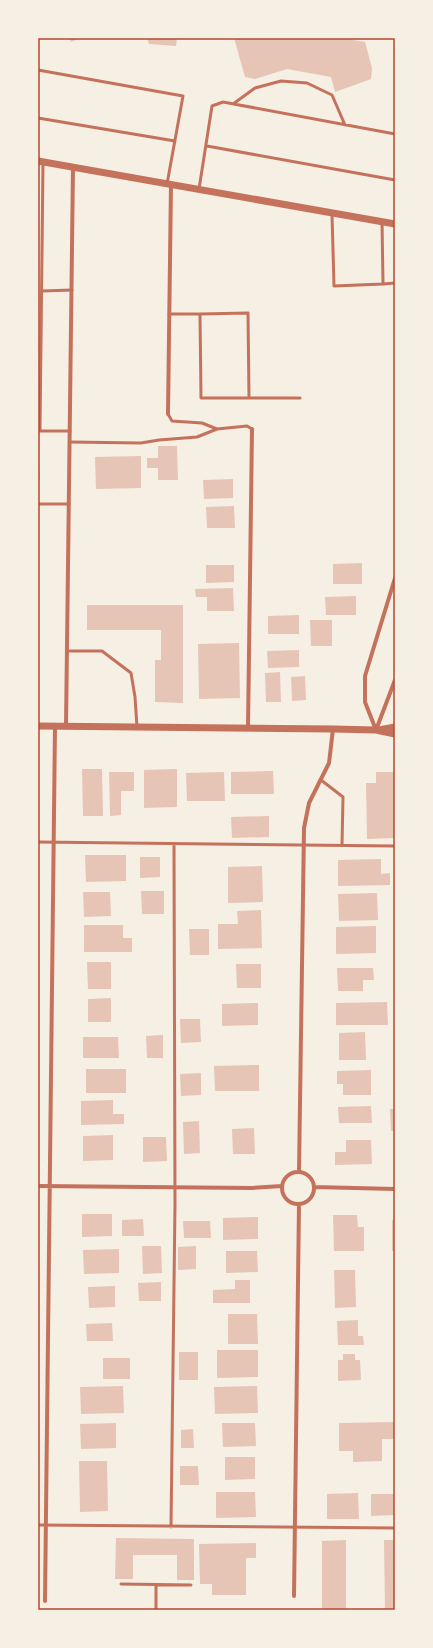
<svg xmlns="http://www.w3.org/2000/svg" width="433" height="1648" font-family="'Source Serif 4',serif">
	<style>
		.building { fill: #e6c5b7 }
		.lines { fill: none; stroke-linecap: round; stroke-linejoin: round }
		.service { stroke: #c5725c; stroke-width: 3 }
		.minor { stroke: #c5725c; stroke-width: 4 }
		.tertiary { stroke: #c5725c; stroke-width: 7 }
		.neatline { fill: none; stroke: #b5482f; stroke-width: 1.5 }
	</style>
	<rect width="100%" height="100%" fill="#f6efe4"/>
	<path class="building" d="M69,38H81L71,42Z
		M147,38H177L176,46L149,44Z
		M234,38H353V40L365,42L372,68L371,79L335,92L331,77L287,69L255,79L245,77Z
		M158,446H177L178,480H158V468H147V458H158Z
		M141,456V488L96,489L95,457Z
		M38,465H39L40,479H38Z
		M233,479V498L204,499L203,480Z
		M234,506L235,528H207L206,507Z
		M362,563V584H333V564Z
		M206,565H234V582L206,583Z
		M233,588L234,611H207V597H196L195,589Z
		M356,596V615H326L325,597Z
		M87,605H183V703L155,702V660H161V630H87Z
		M299,615V634H268V616Z
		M310,620H332V646H311Z
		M239,643L240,698L199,699L198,644Z
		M299,650V667L268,668L267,651Z
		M280,672L281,702H266L265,673Z
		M305,676L306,700L292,701L291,677Z
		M82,769H102L103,816H83Z
		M177,769V807L144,808V770Z
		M273,771L274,794H231V772Z
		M109,772H134V791H121V815L110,816Z
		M224,772L225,801H187L186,773Z
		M376,772H395V838L367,839L366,783H376Z
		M269,816V837L232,838L231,817Z
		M85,855H126V881L86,882Z
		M140,857H160V877L140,878Z
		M381,859V874L390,873V885L338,886V860Z
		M262,866L263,902L228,903V867Z
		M141,891H164V914H142Z
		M83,892H110L111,916L84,917Z
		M377,893L378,920L339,921L338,894Z
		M261,910L262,948L218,949V924H238L237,911Z
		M84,925H123V938H132V952H84Z
		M376,926V953L336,954V927Z
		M189,929H209V955H190Z
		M87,962H111V989H88Z
		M236,964H261V988H237Z
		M337,968H373L374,980H363V991H338Z
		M111,998V1022H88V999Z
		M387,1002L388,1025H336V1003Z
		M258,1003V1025L222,1026V1004Z
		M180,1019H200L201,1042L181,1043Z
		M365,1032L366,1060H339V1033Z
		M163,1035V1058H147L146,1036Z
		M83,1037H118L119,1058H83Z
		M259,1065V1091H215L214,1066Z
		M86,1069H126V1093H86Z
		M371,1070V1095H343V1084H337V1071Z
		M201,1073V1095L181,1096L180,1074Z
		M113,1100V1114H124V1124L81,1125V1101Z
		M371,1106L372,1123H339L338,1107Z
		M390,1109H395V1131H391Z
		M199,1121L200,1153L184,1154L183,1122Z
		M254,1128L255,1154H233L232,1129Z
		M113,1135V1160L83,1161V1136Z
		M143,1137H166L167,1161L143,1162Z
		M346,1140H371L372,1164L335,1165V1152H346Z
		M82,1214H112V1236L82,1237Z
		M333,1215H357L358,1227H364V1251H334Z
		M258,1217V1239L223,1240V1218Z
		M143,1219L144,1236H122V1220Z
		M392,1220H395V1251H392Z
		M183,1221H210L211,1238H184Z
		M142,1246H161L162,1273L143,1274Z
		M196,1246V1269L178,1270V1247Z
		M119,1249V1273L84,1274L83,1250Z
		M226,1251H257L258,1272L226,1273Z
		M334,1270H355L356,1307L335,1308Z
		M235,1280H250V1303H213V1290L235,1289Z
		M161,1282V1301H139L138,1283Z
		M115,1286V1307L89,1308L88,1287Z
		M228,1314H257L258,1344H228Z
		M358,1320V1336H363L364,1345H338L337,1321Z
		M112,1323L113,1341H87L86,1324Z
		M217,1350H258V1377L217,1378Z
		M179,1352H198V1380H179Z
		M343,1354H355V1360H360L361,1380L338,1381V1360H343Z
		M103,1358H130V1379H103Z
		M123,1386L124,1413L81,1414L80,1387Z
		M257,1386L258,1413L215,1414L214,1387Z
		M395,1422V1439H382V1461L353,1462V1451H339V1423Z
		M116,1423V1448L81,1449L80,1424Z
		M222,1423H255L256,1446L223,1447Z
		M193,1429L194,1448H181V1430Z
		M225,1457H255V1479L225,1480Z
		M79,1461H107L108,1511L80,1512Z
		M180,1466H198L199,1485H180Z
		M216,1492H255L256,1517L216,1518Z
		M358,1493L359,1519H327V1494Z
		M371,1494H395V1515L371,1516Z
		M116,1538L194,1539V1580H177V1555H133V1579H115Z
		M346,1540V1610H322V1541Z
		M384,1540H395V1610H385Z
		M256,1543V1558H246V1595H212V1584H200L199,1544Z"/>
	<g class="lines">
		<path class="service" d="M38,70L183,96L167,184
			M233,104L255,88L281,81L307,83L332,95L345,125
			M38,118L175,141
			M207,146L395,180
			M199,189L212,106L223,102L395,134
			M332,214L334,286L383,284L382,221
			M383,284L395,283
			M42,291L72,290
			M169,314H200L201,398H300
			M200,314L248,313L249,398
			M168,414L172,421L202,423L217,429
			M38,431H40L43,162
			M40,431H70
			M70,442L141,443L159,440L197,437L217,429L247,426L252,429
			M38,504H69
			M67,651H102L131,673L135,697L137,727
			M321,780L343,797L342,845
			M38,842L395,846
			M38,1525L395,1528
			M171,1527L175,1204L174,844
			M121,1584L191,1585
			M156,1585V1610"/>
		<path class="minor" d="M168,414L171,184
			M66,726L73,167
			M248,728L252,429
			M376,730L365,702V676L395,578
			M376,730L395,680
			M282 1188a16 16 0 1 1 32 0a16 16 0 1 1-32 0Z
			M299,1172L304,828L309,803L329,763L333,729
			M38,1186L252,1188L282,1186
			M314,1187L395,1189
			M294,1596L299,1204
			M45,1601L55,726"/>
		<path class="tertiary" d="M38,161L395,224
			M38,726L333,729L376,730L395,734
			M379,730L395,727"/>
	</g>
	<rect width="433" height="1648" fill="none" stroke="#f6efe4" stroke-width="78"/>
	<rect x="39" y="39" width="355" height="1570" class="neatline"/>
</svg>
